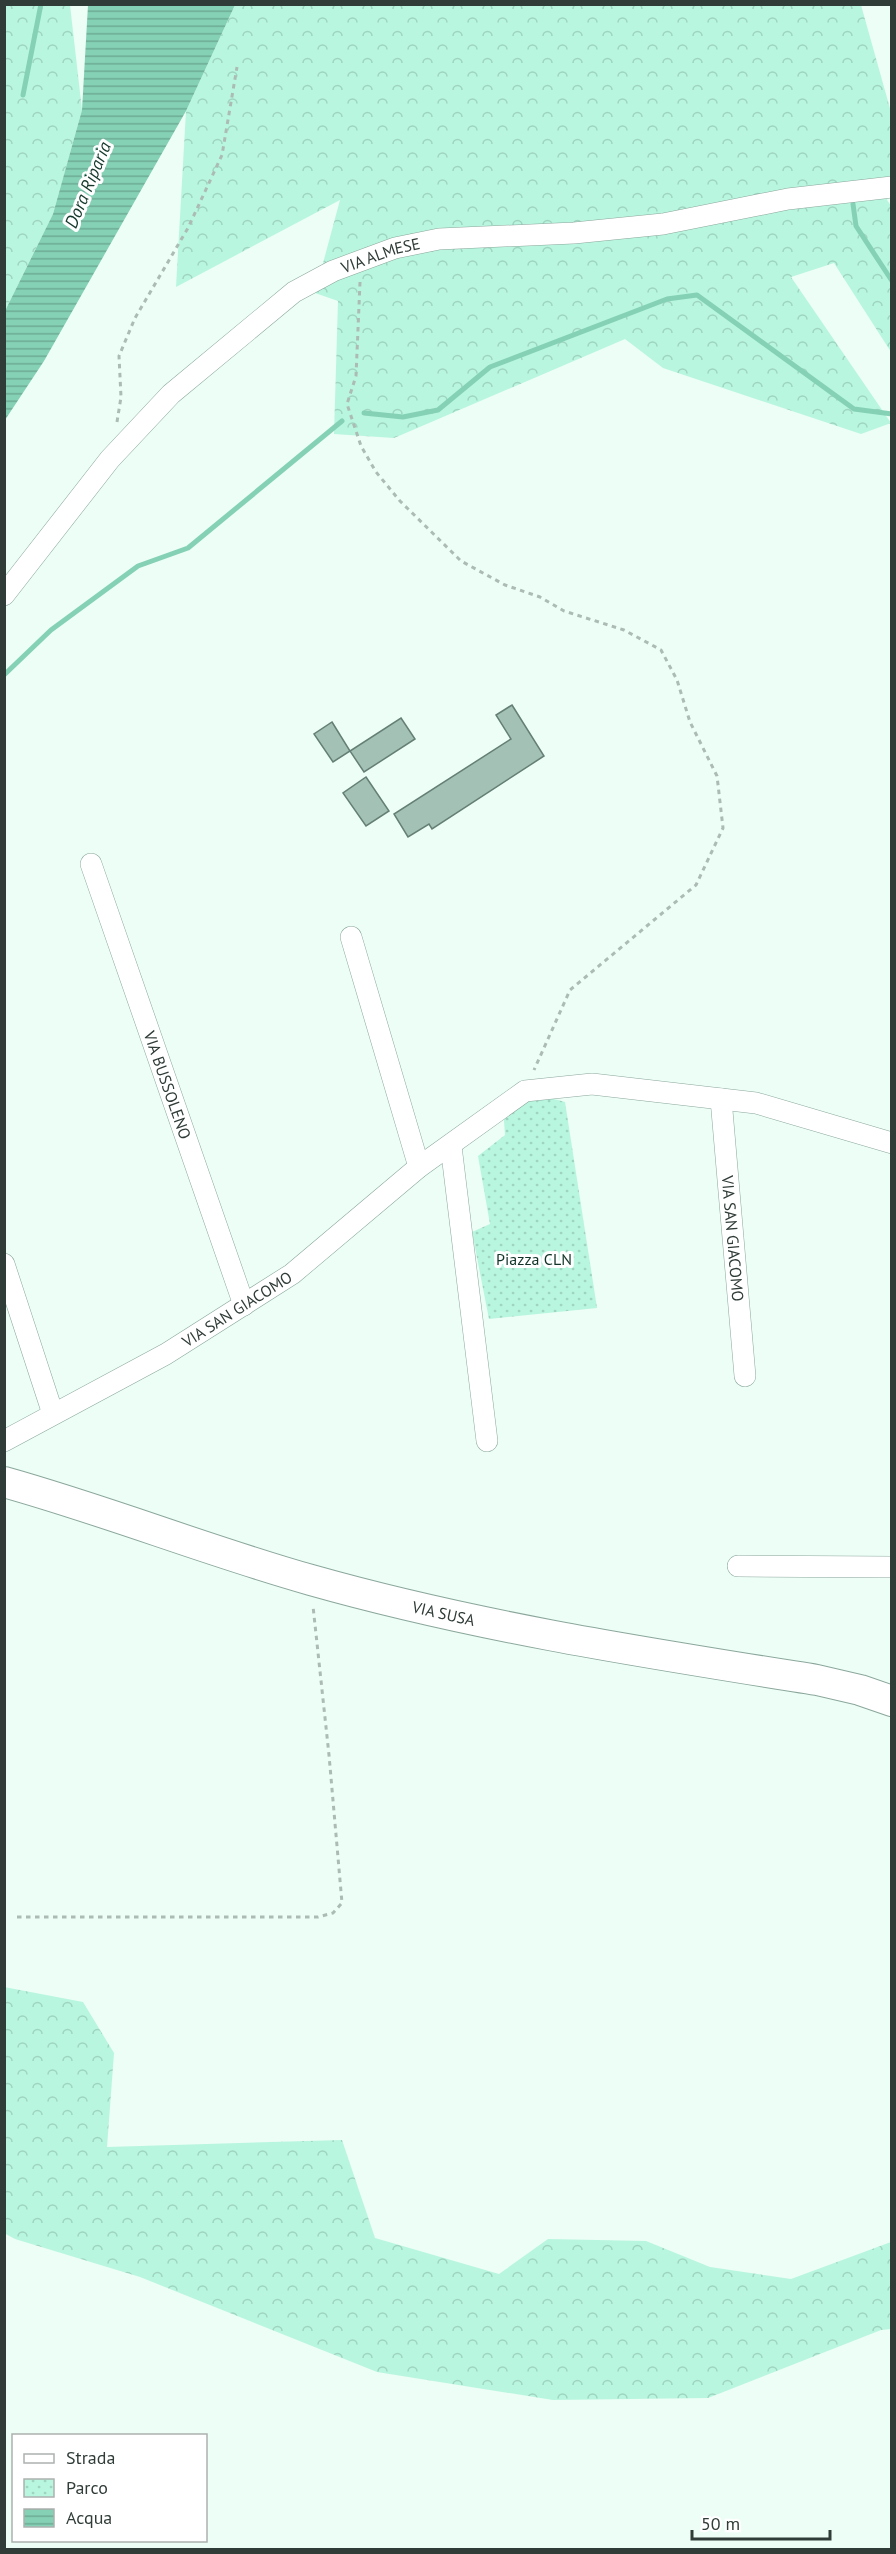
<svg xmlns="http://www.w3.org/2000/svg" width="896" height="2554" font-family="'PT Sans',sans-serif">
	<style>
		.forest { fill: url(#forest-crowns) }
		.park { fill: url(#park-dots) }
		.water { fill: url(#water-rules) }
		.lines { fill: none; stroke-linecap: round; stroke-linejoin: round }
		.stream { stroke: #85d1b6; stroke-width: 5 }
		.building { fill: #a4c1b5; stroke: #647f75; stroke-width: 1.5 }
		.street-casing { stroke: #8ba79c; stroke-width: 22 }
		.secondary-casing { stroke: #8ba79c; stroke-width: 32 }
		.path { stroke: #acbcb5; stroke-width: 3; stroke-dasharray: 4.5 4.5; stroke-linecap: butt }
		.street { stroke: #fff; stroke-width: 21 }
		.secondary { stroke: #fff; stroke-width: 30 }
		.labels { text-anchor: middle; stroke-width: 6; stroke-linejoin: round; paint-order: stroke }
		.street-label { font-size: 16px; fill: #303c37; stroke: #fff }
		.park-label { font-size: 16px; fill: #113429; stroke: #fff }
		.water-label { font-size: 18px; font-style: italic; fill: #15392d; stroke: #fff }
	</style>
	<defs>
		<pattern id="forest-crowns" width="20" height="18" patternUnits="userSpaceOnUse" patternTransform="scale(1.5)"><rect width="20" height="18" fill="#b8f6df"/><path d="M2 6a3 3 0 1 1 6 0M12 15a3 3 0 1 1 6 0" fill="none" stroke="#9ed4c0"/></pattern>
		<pattern id="park-dots" width="8" height="8" patternUnits="userSpaceOnUse" patternTransform="scale(1.5)"><rect width="8" height="8" fill="#b8f6df"/><path d="M2 2h.1M6 6h.1" fill="none" stroke="#9ed4c0" stroke-width="1.8" stroke-linecap="round"/></pattern>
		<pattern id="water-rules" width="6" height="5" patternUnits="userSpaceOnUse" patternTransform="scale(1.5)"><rect width="6" height="5" fill="#85d1b6"/><path d="M0 2.5h6" fill="none" stroke="#6dab95"/></pattern>
	</defs>
	<rect width="100%" height="100%" fill="#ecfef6"/>
	<path class="forest" d="M5,5H70L82,110L53,214L5,311Z
		M235,5H861L891,112V191L887,200L892,207L891,352L834,263L791,277L891,423L861,434L663,368L625,339L394,438L334,434L338,301L315,293L340,200L176,287L186,111Z
		M4,1987L83,2002L114,2053L107,2147L342,2140L375,2238L499,2274L548,2239L646,2241L710,2267L791,2279L891,2242V2329L881,2330L708,2398L553,2400L377,2372L140,2277L15,2239L4,2233Z"/>
	<path class="park" d="M525,1091L565,1102L597,1308L489,1319L472,1232L490,1224L478,1156L505,1135L503,1107Z"/>
	<path class="water" d="M88,5H235L186,111L44,361L5,420V311L53,214L82,110Z"/>
	<g class="lines">
		<path class="stream" d="M23,95L41,4
			M853,204L856,226L892,281
			M364,413L403,417L438,410L490,367L667,299L697,295L854,409L892,414
			M4,675L51,630L138,566L188,548L342,421"/>
	</g>
	<path class="building" d="M512,705L544,756L432,829L429,824L408,837L394,814L511,739L496,715Z
		M401,718L415,739L364,772L350,751Z
		M332,722L350,751L333,762L314,734Z
		M366,777L389,811L366,826L343,793Z"/>
	<g class="lines">
		<g class="street-casing">
			<g id="street">
				<path id="s1" d="M4,595L110,459L171,394L294,292L333,271L395,248L439,239L574,233L663,224L788,199L892,187"/>
				<path id="s2" d="M91,864L244,1305"/>
				<path d="M351,937L419,1167"/>
				<path id="s3" d="M721,1099L745,1376"/>
				<path d="M451,1146L487,1441"/>
				<path d="M4,1264L53,1414"/>
				<path id="s4" d="M4,1441L166,1354L292,1274L419,1167L525,1091L592,1084L756,1103L892,1143"/>
				<path d="M738,1566L892,1567"/>
			</g>
		</g>
		<g class="secondary-casing">
			<g id="secondary">
				<path id="s5" d="M4,1482C108,1511 208,1551 311,1580C477,1627 647,1653 817,1680L860,1690L892,1701"/>
			</g>
		</g>
		<path class="path" d="M360,282L356,376L347,404L361,446L376,472L400,501L461,561L505,585L540,597L564,611L624,630L661,650L677,680L690,722L717,776L723,828L696,885L570,990L534,1070
			M117,422L121,397L119,356L135,318L188,228L222,155L237,67
			M17,1917H318L333,1913L342,1903L329,1755L313,1606"/>
		<use href="#street" class="street"/>
		<use href="#secondary" class="secondary"/>
	</g>
	<g class="labels">
		<g class="street-label">
			<text dy="6" stroke="none"><textPath href="#s1" startOffset="516">VIA ALMESE</textPath></text>
			<text dy="6" stroke="none"><textPath href="#s2" startOffset="234">VIA BUSSOLENO</textPath></text>
			<text dy="6" stroke="none"><textPath href="#s3" startOffset="140">VIA SAN GIACOMO</textPath></text>
			<text dy="6" stroke="none"><textPath href="#s4" startOffset="268">VIA SAN GIACOMO</textPath></text>
			<text dy="6" stroke="none"><textPath href="#s5" startOffset="459">VIA SUSA</textPath></text>
		</g>
		<g class="park-label">
			<text x="534" y="1265">Piazza CLN</text>
		</g>
		<g class="water-label">
			<text transform="translate(88 185) rotate(-67)" y="6">Dora Riparia</text>
		</g>
	</g>
	<rect width="896" height="2554" fill="none" stroke="#303c37" stroke-width="12"/>
	<rect x="12" y="2434" width="195" height="108" fill="#ffffff" stroke="#acb1af" stroke-width="1.5"/>
	<rect x="24" y="2454" width="30" height="9" fill="#ffffff" stroke="#acb1af" stroke-width="1.5"/>
	<text x="66" y="2464" font-size="18" fill="#303c37">Strada</text>
	<rect x="24" y="2479" width="30" height="18" fill="url(#park-dots)" stroke="#acb1af" stroke-width="1.5"/>
	<text x="66" y="2494" font-size="18" fill="#303c37">Parco</text>
	<rect x="24" y="2509" width="30" height="18" fill="url(#water-rules)" stroke="#acb1af" stroke-width="1.5"/>
	<text x="66" y="2524" font-size="18" fill="#303c37">Acqua</text>
	<path d="M692 2530v9h138v-9" fill="none" stroke="#303c37" stroke-width="3"/>
	<text x="701" y="2530" font-size="18" fill="#303c37" stroke="#ffffff" stroke-width="4.5" paint-order="stroke">50 m</text>
</svg>
